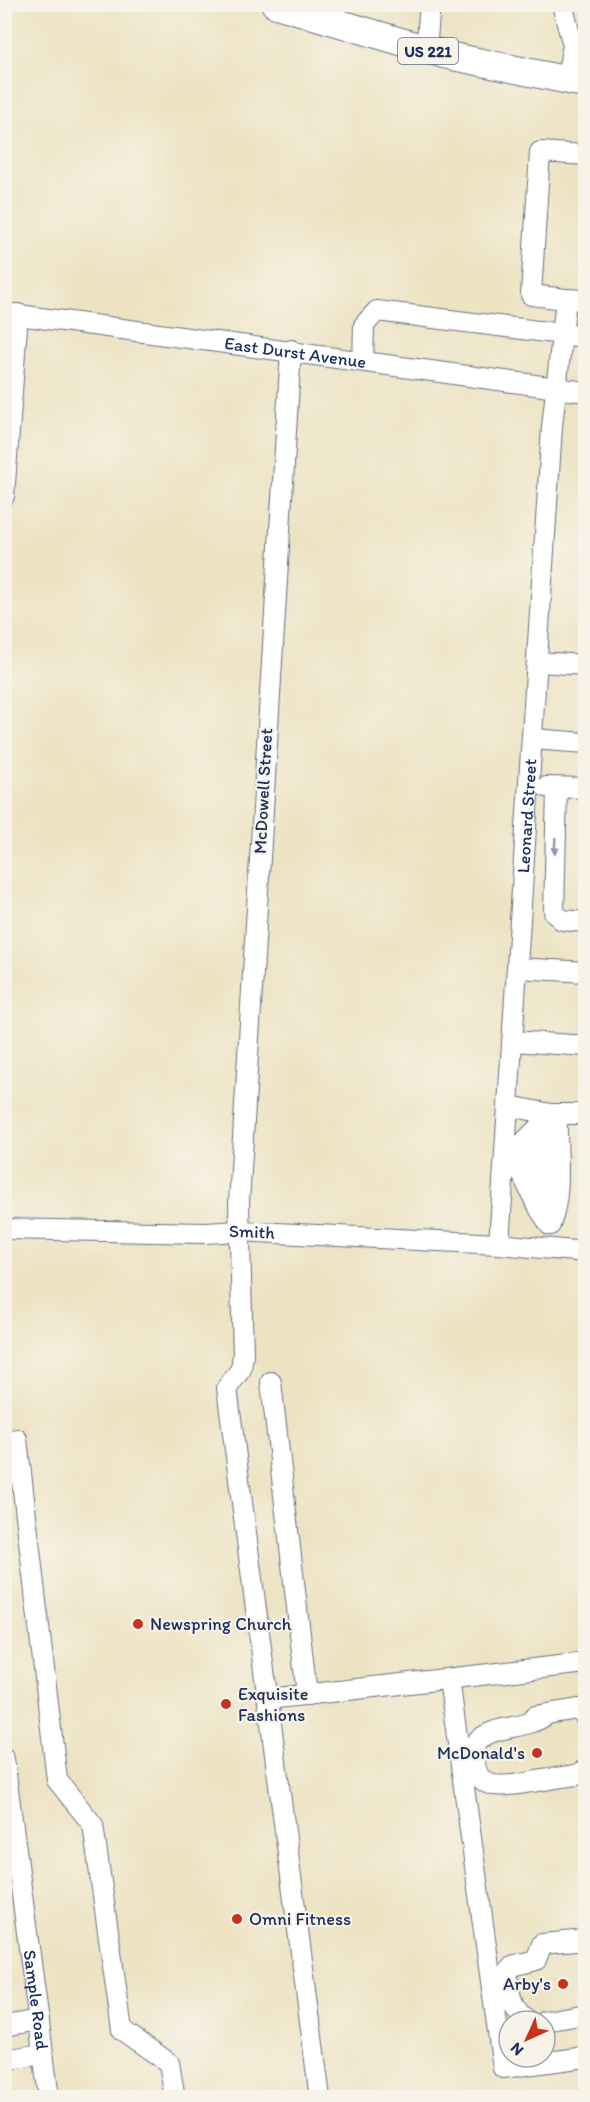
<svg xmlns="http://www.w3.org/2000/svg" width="590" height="2102" font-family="Itim,sans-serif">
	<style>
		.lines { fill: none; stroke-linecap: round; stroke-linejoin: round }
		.minor-casing { stroke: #646e81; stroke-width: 22 }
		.highway-casing { stroke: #646e81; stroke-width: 29 }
		.minor { stroke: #fff; stroke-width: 20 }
		.highway { stroke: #fff; stroke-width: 27 }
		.oneway { fill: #8d97ae }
		.poi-dot { fill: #c8321e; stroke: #f7f3e8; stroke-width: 2 }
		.labels { text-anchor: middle; stroke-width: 4.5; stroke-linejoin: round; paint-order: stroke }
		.shield { fill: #f7f3e8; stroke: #5d6a87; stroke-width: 1.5 }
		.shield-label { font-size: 16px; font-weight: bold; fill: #1b2f5e }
		.street-label { font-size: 18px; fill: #1b2f5e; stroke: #f7f3e8 }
		.poi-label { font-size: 18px; fill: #1b2f5e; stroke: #f7f3e8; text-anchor: start }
	</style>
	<rect width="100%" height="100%" fill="#f7f3e8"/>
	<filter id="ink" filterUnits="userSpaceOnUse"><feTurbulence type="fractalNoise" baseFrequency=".0167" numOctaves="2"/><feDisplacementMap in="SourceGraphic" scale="12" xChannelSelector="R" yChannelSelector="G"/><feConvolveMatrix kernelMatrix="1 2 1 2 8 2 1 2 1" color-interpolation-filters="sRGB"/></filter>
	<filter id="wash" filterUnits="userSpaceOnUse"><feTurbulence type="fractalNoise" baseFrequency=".008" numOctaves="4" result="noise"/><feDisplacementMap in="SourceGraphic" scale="24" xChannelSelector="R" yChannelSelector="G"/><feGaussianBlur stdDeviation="1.35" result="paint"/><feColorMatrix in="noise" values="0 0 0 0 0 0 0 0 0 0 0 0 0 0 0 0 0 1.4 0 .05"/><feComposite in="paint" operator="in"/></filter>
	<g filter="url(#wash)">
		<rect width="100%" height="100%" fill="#ede3c3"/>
	</g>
	<g filter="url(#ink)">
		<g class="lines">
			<g class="minor-casing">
				<g id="minor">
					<path d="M562,4L573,46L566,81"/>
					<path d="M426,50L430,4"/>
					<path d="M566,299L531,295L540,152L586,155"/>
					<path id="s1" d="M4,313L586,392"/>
					<path d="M291,350L239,1203L243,1355L241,1369L227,1388L320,2098"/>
					<path d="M363,361L364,325L377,311L586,337"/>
					<path d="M4,496L18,314"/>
					<path d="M537,662L586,665"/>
					<path d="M532,739L586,743"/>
					<path d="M546,787L586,788"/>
					<path d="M557,788L554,912L562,920L586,922"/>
					<path d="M518,968L586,972"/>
					<path d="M513,1041L586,1046"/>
					<path d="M509,1106L551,1114"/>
					<path d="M551,1122V1114H586"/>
					<path d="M535,1201L521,1172L523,1143L550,1116"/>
					<path d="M550,1225L539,1208L538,1161L551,1114"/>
					<path d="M550,1225C563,1190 556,1155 557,1119"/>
					<path id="s2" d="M4,1229L205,1233L238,1231L499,1244L586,1252"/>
					<path id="s3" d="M499,1244L552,427L566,299L586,300"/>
					<path d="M271,1382L307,1695"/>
					<path d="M17,1439L57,1780L93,1825L122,2030L169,2063L175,2098"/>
					<path d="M449,1679L503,2068L586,2057"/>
					<path d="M268,1699L586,1663"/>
					<path d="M546,1715C524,1731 495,1723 475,1743C471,1788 489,1789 526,1783C543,1780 560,1777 577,1775L586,1769"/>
					<path d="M535,1716L578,1709L586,1718"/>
					<path id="s4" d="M4,1759L49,2098"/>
					<path d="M507,1974L512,1966L536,1960L542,1944L586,1940"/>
					<path d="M496,1977L507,1974C510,1994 510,2009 527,2021"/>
					<path d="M545,2021L586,2014"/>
					<path d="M4,2026L39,2020"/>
					<path d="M4,2060L43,2054"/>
				</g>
			</g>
			<g class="highway-casing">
				<path id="highway" d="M275,4L446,55L586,84"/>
			</g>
			<use href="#minor" class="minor"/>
			<use href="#highway" class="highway"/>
		</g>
		<defs><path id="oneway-solid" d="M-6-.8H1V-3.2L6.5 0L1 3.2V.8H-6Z" transform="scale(1.5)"/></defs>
		<use class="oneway" href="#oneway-solid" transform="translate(555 846) rotate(92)"/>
	</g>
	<g class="poi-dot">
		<circle cx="138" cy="1624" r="6"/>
		<circle cx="226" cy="1704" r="6"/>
		<circle cx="537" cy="1753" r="6"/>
		<circle cx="237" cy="1919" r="6"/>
		<circle cx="563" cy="1984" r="6"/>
	</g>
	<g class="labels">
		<rect class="shield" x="398" y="38" width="60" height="26" rx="4.5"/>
		<g class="shield-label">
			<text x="428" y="57">US 221</text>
		</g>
		<g class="street-label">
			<text dy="6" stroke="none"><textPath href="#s1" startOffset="294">East Durst Avenue</textPath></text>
			<text transform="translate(263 791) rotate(-87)" y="6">McDowell Street</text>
			<text dy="6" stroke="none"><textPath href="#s3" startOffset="429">Leonard Street</textPath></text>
			<text dy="6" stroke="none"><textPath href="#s2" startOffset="248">Smith</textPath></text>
			<text dy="6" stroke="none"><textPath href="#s4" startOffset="243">Sample Road</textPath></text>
		</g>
		<g class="poi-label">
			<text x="150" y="1630">Newspring Church</text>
			<text x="238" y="1700">Exquisite<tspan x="238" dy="21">Fashions</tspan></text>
			<text x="525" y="1759" text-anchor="end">McDonald's</text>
			<text x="249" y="1925">Omni Fitness</text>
			<text x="551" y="1990" text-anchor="end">Arby's</text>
		</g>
	</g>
	<rect width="590" height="2102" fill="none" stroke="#f7f3e8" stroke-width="24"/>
	<g transform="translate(527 2039) rotate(225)"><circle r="28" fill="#f7f3e8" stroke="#9fa5b1" stroke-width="1.5"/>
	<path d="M0-4.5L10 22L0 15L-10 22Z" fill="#c8321e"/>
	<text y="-9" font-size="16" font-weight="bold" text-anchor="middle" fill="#1b2f5e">N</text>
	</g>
</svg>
